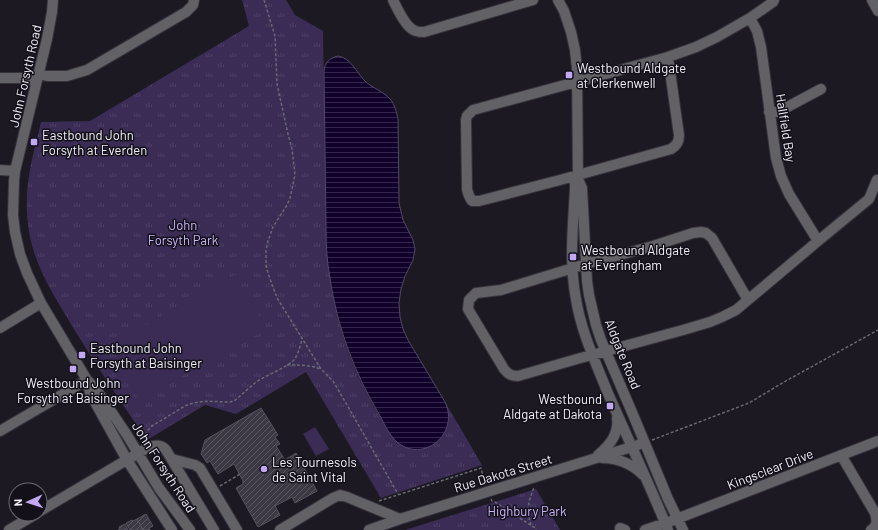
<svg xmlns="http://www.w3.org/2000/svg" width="878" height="530" font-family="Barlow,sans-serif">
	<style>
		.park { fill: url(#park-tufts) }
		.pitch { fill: #3a2c55 }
		.water { fill: url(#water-rules); stroke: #544868 }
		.building { fill: url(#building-hatch); stroke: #55525e }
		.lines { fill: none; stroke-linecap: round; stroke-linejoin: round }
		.minor-casing { stroke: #36333c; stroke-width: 12 }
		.path { stroke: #6a6871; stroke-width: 1.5; stroke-dasharray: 3 2; stroke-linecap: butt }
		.minor { stroke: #626166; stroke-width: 10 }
		.poi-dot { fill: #c0a8f4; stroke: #131019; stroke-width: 1.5 }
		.labels { text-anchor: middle; stroke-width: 3; stroke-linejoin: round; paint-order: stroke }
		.poi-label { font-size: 13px; fill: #f1eff7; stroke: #131019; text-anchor: start }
		.street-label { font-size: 13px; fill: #f1eff7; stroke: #131019 }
		.park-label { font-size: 13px; fill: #cab6f9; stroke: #131019 }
	</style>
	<defs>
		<pattern id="park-tufts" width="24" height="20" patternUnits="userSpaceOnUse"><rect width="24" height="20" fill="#3a2c55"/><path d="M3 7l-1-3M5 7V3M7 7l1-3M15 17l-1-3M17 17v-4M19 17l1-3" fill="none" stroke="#4d4166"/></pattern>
		<pattern id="water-rules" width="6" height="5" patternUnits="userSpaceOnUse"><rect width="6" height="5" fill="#11002a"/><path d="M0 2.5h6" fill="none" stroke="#34264a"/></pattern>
		<pattern id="building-hatch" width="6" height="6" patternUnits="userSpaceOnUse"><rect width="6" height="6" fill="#3c3944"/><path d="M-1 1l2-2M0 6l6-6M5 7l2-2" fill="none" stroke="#595660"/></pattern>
	</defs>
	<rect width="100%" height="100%" fill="#1c1923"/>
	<path class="park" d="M242,0H286L295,15L323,31L326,229C326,246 327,262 330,278C336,325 353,371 377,412C385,424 391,437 403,445L448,411L445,402L482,465L381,498L306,372L236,414L205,405L147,440C121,402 96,365 72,326C49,287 29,258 27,212C25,181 34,152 41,122L90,121L249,26Z
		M536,489L560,530H405Z"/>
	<path class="pitch" d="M235,275L267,329L139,400L111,345Z
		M315,427L329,449L316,456L303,434Z"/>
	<path class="water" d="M338,56C351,58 356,72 365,81C372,88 383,91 390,99C395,105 396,111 398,119L399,203L403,220L413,240L415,249L413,260L405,276L401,289L399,303L400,317L403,329L408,340L445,402C460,434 423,464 397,442C389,435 384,423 379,414C354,372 337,326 330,278C327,262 326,246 326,229L324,71C325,63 329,58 338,56Z"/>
	<path class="building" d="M261,408L278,435L275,437L280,444L276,446L285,460L296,453L317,491L295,503L292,497L275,506L280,515L258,527L236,488L243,484V481L234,464L218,474L210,461L207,463L201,454L205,440Z
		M146,514L153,526L149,528L150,530H143L137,519Z
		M137,519L143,530H130L126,523L132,520L133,521Z
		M125,524L128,530H118L120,529L119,527Z"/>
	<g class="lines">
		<g class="minor-casing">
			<path id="minor" d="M53,0L52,12L47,39L15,171L14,181L13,215L15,232L20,254L27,273L41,303L87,380L96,389L127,435L159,488L190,530
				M393,0C397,8 404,24 412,29C415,32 420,32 424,32L533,0
				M558,0L564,11L571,32L575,50L577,69L578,179L582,188L587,281L589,295L596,325L601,340L634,417L668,499L683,530
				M872,0L878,11
				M750,18L773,2L774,0
				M668,57L679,135C679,142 677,145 671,149L560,180L479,201H472C469,197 468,194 467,189L466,120L467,116L473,110L668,57L696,47L717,37L750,18L757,31L761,47L776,158L781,176L789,194L818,241L736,310L722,317L710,322L683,330L577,359L518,376C511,376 508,374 504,369L468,309L469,300L476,293L501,290L586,264L653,246L693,233L701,232L706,233L712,238L748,300
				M39,74L47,76H67L87,70L186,12L193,5L194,0
				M0,78H20L37,81
				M769,112H778L821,89
				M0,170L15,171
				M578,179L575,183V189C573,225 569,263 576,299C581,331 595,361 607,391C627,437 649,483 668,530
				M818,241L869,199L877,180
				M0,328L41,303
				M87,380L90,393L127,460L172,530
				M0,431L87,380
				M598,455C610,445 619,434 617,418
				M841,455L875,513C877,520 878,526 871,530
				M602,458C618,458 631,463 643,475
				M172,459L195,465L200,468L237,530
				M40,511L147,448C154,445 161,444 166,450L214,530
				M620,528L625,530
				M9,530L36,514
				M280,530L333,498L340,495L347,497L400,519
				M369,530L400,519L638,445
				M645,530L666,523L878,441"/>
		</g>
		<path class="path" d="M264,0L275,36L277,84L288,134L292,149L294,166L295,175L290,198L287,205L273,227L268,241L266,250V266L269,276L277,298L282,306L321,369L333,381L343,398L398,494
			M287,365C298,365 310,365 321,369
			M145,440L148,430L152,426L185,406C200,399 215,402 230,402L234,401C243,394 251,385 261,379C270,374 284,368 292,362C298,356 300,347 302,339
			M652,440L749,403L784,382L878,330
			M220,486L240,474
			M491,499L492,501L495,502L535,528L536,530
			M379,501L481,468L485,484
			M531,525C526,508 528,504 534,487"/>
		<use href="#minor" class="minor"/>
	</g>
	<g class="poi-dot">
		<rect x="565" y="71" width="8" height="8" rx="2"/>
		<rect x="30" y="138" width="8" height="8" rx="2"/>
		<rect x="569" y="253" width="8" height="8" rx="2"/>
		<rect x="78" y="351" width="8" height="8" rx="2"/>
		<rect x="69" y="365" width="8" height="8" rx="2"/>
		<rect x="606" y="402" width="8" height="8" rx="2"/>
		<circle cx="264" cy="469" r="4"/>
	</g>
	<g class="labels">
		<g class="poi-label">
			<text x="577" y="73">Westbound Aldgate<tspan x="577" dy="15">at Clerkenwell</tspan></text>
			<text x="42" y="140">Eastbound John<tspan x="42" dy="15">Forsyth at Everden</tspan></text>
			<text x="581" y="255">Westbound Aldgate<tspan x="581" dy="15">at Everingham</tspan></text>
			<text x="90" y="353">Eastbound John<tspan x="90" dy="15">Forsyth at Baisinger</tspan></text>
			<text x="73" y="388" text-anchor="middle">Westbound John<tspan x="73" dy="15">Forsyth at Baisinger</tspan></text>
			<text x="602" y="404" text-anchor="end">Westbound<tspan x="602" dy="15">Aldgate at Dakota</tspan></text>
			<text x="272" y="467">Les Tournesols<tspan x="272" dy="15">de Saint Vital</tspan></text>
		</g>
		<g class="street-label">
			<text transform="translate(25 76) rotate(-77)" y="5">John Forsyth Road</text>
			<text transform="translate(786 128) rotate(81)" y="5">Hallfield Bay</text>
			<text transform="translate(623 354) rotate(68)" y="5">Aldgate Road</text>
			<text transform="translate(164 467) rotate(57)" y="5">John Forsyth Road</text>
			<text transform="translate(770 469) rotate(-21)" y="5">Kingsclear Drive</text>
			<text transform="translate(503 473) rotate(-17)" y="5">Rue Dakota Street</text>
		</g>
		<g class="park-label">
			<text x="183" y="230">John<tspan x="183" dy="15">Forsyth Park</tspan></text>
			<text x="527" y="516">Highbury Park</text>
		</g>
	</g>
	<g transform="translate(28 502) rotate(267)"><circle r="19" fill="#131019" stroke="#6c6972"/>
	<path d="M0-3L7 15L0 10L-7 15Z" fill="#c0a8f4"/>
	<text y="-6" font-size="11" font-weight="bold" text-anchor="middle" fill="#f1eff7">N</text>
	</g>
</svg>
